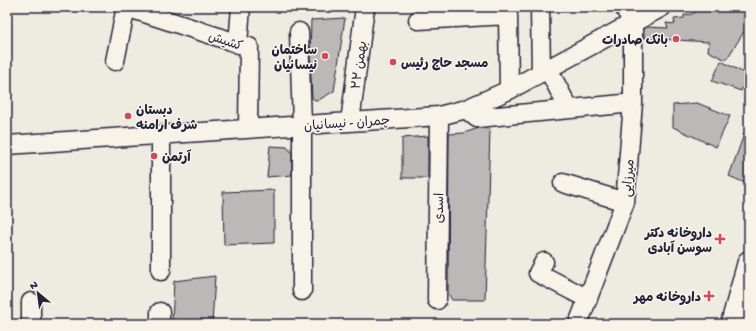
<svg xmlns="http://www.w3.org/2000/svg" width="756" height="331" font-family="'Gochi Hand','Playpen Sans Arabic',sans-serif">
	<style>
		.building { fill: #bbb8b7; stroke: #22223b }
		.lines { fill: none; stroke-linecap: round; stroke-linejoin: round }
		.minor-casing { stroke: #22223b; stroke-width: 21 }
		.major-casing { stroke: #22223b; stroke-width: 25 }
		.minor { stroke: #f7f3e8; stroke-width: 18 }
		.major { stroke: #f7f3e8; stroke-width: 22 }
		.poi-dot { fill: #d1495b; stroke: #f7f3e8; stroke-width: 1.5 }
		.labels { text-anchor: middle; stroke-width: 3; stroke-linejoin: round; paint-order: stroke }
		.poi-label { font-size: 13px; font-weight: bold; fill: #22223b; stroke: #f7f3e8; text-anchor: end }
		.street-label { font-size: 13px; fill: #22223b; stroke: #f7f3e8 }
	</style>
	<rect width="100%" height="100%" fill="#eeebe1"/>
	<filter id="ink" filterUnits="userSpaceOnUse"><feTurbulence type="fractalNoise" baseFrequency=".025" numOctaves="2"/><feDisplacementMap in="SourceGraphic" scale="8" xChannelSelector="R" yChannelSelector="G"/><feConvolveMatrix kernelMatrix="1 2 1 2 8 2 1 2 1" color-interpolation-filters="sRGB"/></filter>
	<g filter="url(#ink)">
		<path class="building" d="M704,7H749V24L726,60L708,51L709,42L644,38V29L646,27L668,28L666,23L675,24L674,19L684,18V15L692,14Z
			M345,18L334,91L317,101L312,98L310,57L311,20Z
			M721,61L748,75L741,91L712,81Z
			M697,103L730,116L716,147L673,127V105Z
			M747,126H749V170L745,183L729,176Z
			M479,128L490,129L485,300H452L448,293L449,134L464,133Z
			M428,136V178H402V138Z
			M270,146L287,147L292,153V175L267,177Z
			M274,190V243L224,245L223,192Z
			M215,276L212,324H172L174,281Z"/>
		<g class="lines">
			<g class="minor-casing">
				<path id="minor" d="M126,7L249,47L248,129
					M540,7L541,73
					M418,20L508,15L509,90
					M299,32L302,125V291
					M238,44L241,7
					M115,61L126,7
					M548,69L569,109
					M466,109L477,118L633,103
					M350,122L365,7
					M7,145L439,116L466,109L509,90L662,7
					M563,183L625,202
					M544,262L538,273L588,299
					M161,271V135
					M437,300L439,116
					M160,312V324
					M31,324V302
					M578,324L625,202L633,103V23L624,7"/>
			</g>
			<g class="major-casing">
				<path id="major" d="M732,324L749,262"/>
			</g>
			<use href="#minor" class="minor"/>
			<use href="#major" class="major"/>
		</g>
	</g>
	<g class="poi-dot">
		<circle cx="676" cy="39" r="4"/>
		<circle cx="325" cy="56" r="4"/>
		<circle cx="393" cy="62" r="4"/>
		<circle cx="128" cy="116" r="4"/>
		<circle cx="154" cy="156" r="4"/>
		<path d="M718 233h4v4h4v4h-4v4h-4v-4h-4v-4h4z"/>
		<path d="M707 290h4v4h4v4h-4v4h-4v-4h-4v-4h4z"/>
	</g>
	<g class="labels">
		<g class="poi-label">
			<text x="668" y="44">بانک صادرات</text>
			<text x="317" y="54">ساختمان<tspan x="317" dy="15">نیسانیان</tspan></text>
			<text x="401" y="67" text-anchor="start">مسجد حاج رئیس</text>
			<text x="136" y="114" text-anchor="start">دبستان<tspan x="136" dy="15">شرف ارامنه</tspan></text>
			<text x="162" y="161" text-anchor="start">آرتمن</text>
			<text x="712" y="237">داروخانه دکتر<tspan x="712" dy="15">سوسن آبادی</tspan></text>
			<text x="701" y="301">داروخانه مهر</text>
		</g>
		<g class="street-label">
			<text transform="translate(226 40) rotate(18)" y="5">کشیش</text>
			<text transform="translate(358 65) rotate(-82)" y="5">۲۲ بهمن</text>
			<text transform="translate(347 122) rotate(-4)" y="5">چمران - نیسانیان</text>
			<text transform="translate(627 178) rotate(-85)" y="5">میرزایی</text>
			<text transform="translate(438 208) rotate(-89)" y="5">اسدی</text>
		</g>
	</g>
	<rect width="756" height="331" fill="none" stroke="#f7f3e8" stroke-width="24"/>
	<rect x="12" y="12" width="732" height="307" fill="none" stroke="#22223b" stroke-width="1.5" filter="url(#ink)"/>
	<g transform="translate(38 293) rotate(331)" stroke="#f7f3e8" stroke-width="3" paint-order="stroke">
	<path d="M0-3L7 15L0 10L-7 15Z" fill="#22223b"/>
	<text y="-6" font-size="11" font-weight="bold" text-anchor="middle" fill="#22223b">N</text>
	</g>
</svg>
